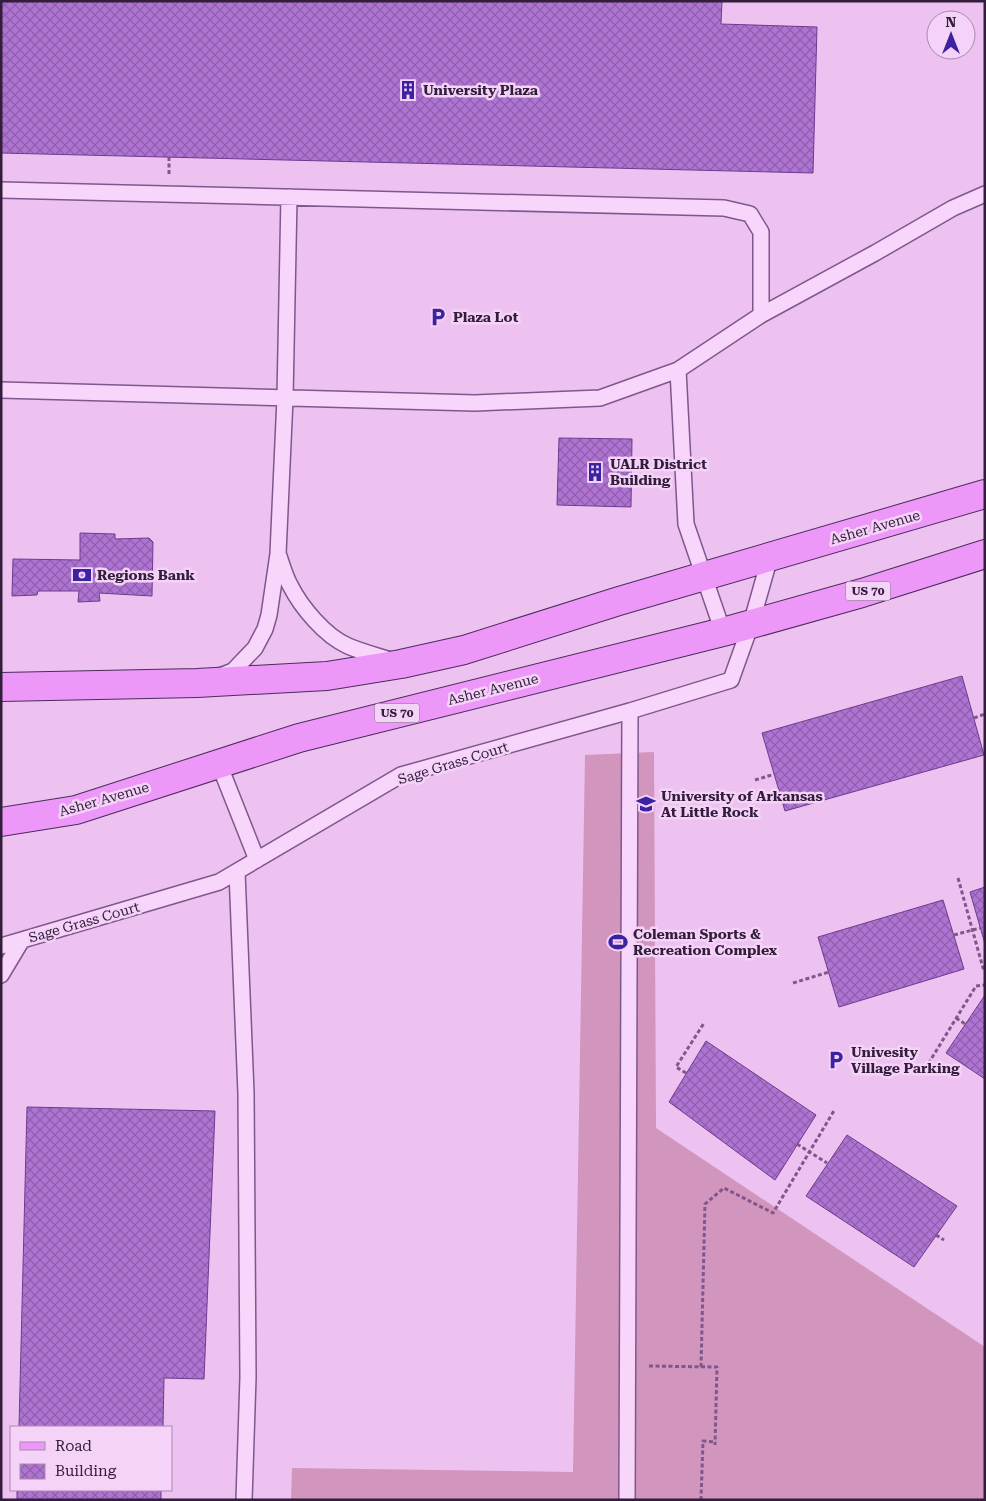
<svg xmlns="http://www.w3.org/2000/svg" width="986" height="1501" font-family="'Roboto Serif',serif">
	<style>
		.pitch { fill: #d195be }
		.building { fill: url(#building-cross-hatch); stroke: #6d3b8e }
		.lines { fill: none; stroke-linecap: round; stroke-linejoin: round }
		.lane-casing { stroke: #7f578d; stroke-width: 18 }
		.primary-casing { stroke: #4b2c5a; stroke-width: 30 }
		.path { stroke: #7f578d; stroke-width: 3; stroke-dasharray: 4 2.5; stroke-linecap: butt }
		.lane { stroke: #f8d6fb; stroke-width: 15 }
		.primary { stroke: #ed97f8; stroke-width: 28 }
		.labels { text-anchor: middle; stroke-width: 5; stroke-linejoin: round; paint-order: stroke }
		.shield { fill: #f5d2f8; stroke: #6c5374; stroke-width: 1 }
		.shield-label { font-size: 12px; font-weight: bold; fill: #321d3b }
		.poi-label { font-size: 14px; font-weight: bold; fill: #321d3b; stroke: #f5d2f8; text-anchor: start }
		.street-label { font-size: 14px; fill: #321d3b; stroke: #f5d2f8 }
	</style>
	<defs>
		<pattern id="building-cross-hatch" width="8" height="8" patternUnits="userSpaceOnUse" patternTransform="scale(1.25)"><rect width="8" height="8" fill="#af74d3"/><path d="M0 0l8 8M0 8l8-8" fill="none" stroke="#8f5fac"/></pattern>
	</defs>
	<rect width="100%" height="100%" fill="#edc2f1"/>
	<path class="pitch" d="M654,752L656,1128L985,1347V1500H291L292,1468L573,1472L585,755Z"/>
	<path class="building" d="M1,1H722L721,24L817,27L813,173L1,153Z
		M559,438L632,439L631,507L557,505Z
		M80,533L115,534V539L149,538L153,542L152,596L99,593L100,601L78,602L79,591H38L37,595L12,596L13,559L80,560Z
		M962,676L984,755L785,811L762,733Z
		M985,887V944L970,892Z
		M943,900L964,969L839,1007L818,937Z
		M985,995V1079L946,1053Z
		M706,1041L816,1115L775,1180L669,1102Z
		M27,1107L215,1111L204,1379L164,1378L163,1427H19Z
		M847,1135L957,1206L914,1267L806,1196Z
		M17,1490H161V1500H17Z"/>
	<g class="lines">
		<g class="lane-casing">
			<path id="lane" d="M1,190L724,208L750,214L761,232V315
				M1,390L475,403L600,398L678,370
				M279,556C282,565 285,576 290,585C301,607 325,636 348,646C362,652 378,656 393,661
				M723,632L686,524L678,370L761,315L875,253L953,208L985,194
				M220,676L233,671L255,648L265,629L269,615L278,554L285,398L289,197
				M219,764L257,860
				M237,872L246,1093L248,1377L244,1500
				M1,946L22,940
				M1,975L22,940L219,882L401,775L630,711L731,680L751,624L770,557
				M627,1500L630,711"/>
		</g>
		<g class="primary-casing">
			<path id="primary" d="M1,687L197,683L327,676L401,664L464,650L619,601L985,494
				M1,822L76,810L299,738L723,632L862,593L985,554"/>
		</g>
		<path class="path" d="M169,174V157
			M974,718L985,714
			M755,780L775,774
			M958,878L983,968H985
			M954,935L980,928
			M793,983L829,972
			M956,1018L965,1024
			M925,1069L976,986L985,985
			M686,1073L676,1067L704,1023
			M797,1144L827,1163
			M936,1235L944,1240
			M649,1366L717,1367L715,1445
			M701,1367L705,1204L724,1188L773,1213L835,1109
			M701,1500L703,1441L716,1442"/>
		<use href="#lane" class="lane"/>
		<use href="#primary" class="primary"/>
	</g>
	<defs>
		<g id="building-bare" transform="scale(1.5)"><path d="M-4-6H4V6H1V3H-1V6H-4ZM-2.5-4.3h1.7v1.8h-1.7ZM.8-4.3h1.7v1.8H.8ZM-2.5-1h1.7V.8h-1.7ZM.8-1h1.7V.8H.8Z" fill="#3b22a1" stroke="#f5d2f8" stroke-width="2.5" paint-order="stroke"/></g>
		<g id="parking-bare" transform="scale(1.5)"><path d="M-3.5-5.5H1a3.5 3.5 0 0 1 0 7H-1V5.5H-3.5ZM-1-3.4V-.6H.8a1.4 1.4 0 0 0 0-2.8Z" fill="#3b22a1" stroke="#f5d2f8" stroke-width="2.5" paint-order="stroke"/></g>
		<g id="bank-bare" transform="scale(1.5)"><path d="M-6-4H6V4H-6ZM0-2.3a2.3 2.3 0 1 0 0 4.6a2.3 2.3 0 1 0 0-4.6Z" fill="#3b22a1" stroke="#f5d2f8" stroke-width="2.5" paint-order="stroke"/></g>
		<g id="university-bare" transform="scale(1.5)"><path d="M0-5L7-2L0 1L-7-2ZM-4 1L0 2.5L4 1V4Q0 6-4 4Z" fill="#3b22a1" stroke="#f5d2f8" stroke-width="2.5" paint-order="stroke"/></g>
		<g id="stadium-bare" transform="scale(1.5)"><path d="M0-5a6.5 5 0 1 0 0 10a6.5 5 0 1 0 0-10ZM-3.5-1.8h7v3.6h-7Z" fill="#3b22a1" stroke="#f5d2f8" stroke-width="2.5" paint-order="stroke"/></g>
	</defs>
	<g fill-rule="evenodd">
		<use href="#building-bare" x="408" y="90"/>
		<use href="#parking-bare" x="438" y="317"/>
		<use href="#building-bare" x="595" y="472"/>
		<use href="#bank-bare" x="82" y="575"/>
		<use href="#university-bare" x="646" y="804"/>
		<use href="#stadium-bare" x="618" y="942"/>
		<use href="#parking-bare" x="836" y="1060"/>
	</g>
	<g class="labels">
		<g class="shield">
			<rect x="845.5" y="581.5" width="45" height="19" rx="4"/>
			<rect x="374.5" y="703.5" width="45" height="19" rx="4"/>
		</g>
		<g class="shield-label">
			<text x="868" y="595">US 70</text>
			<text x="397" y="717">US 70</text>
		</g>
		<g class="poi-label">
			<text x="423" y="95">University Plaza</text>
			<text x="453" y="322">Plaza Lot</text>
			<text x="610" y="469">UALR District<tspan x="610" dy="16">Building</tspan></text>
			<text x="97" y="580">Regions Bank</text>
			<text x="661" y="801">University of Arkansas<tspan x="661" dy="16">At Little Rock</tspan></text>
			<text x="633" y="939">Coleman Sports &amp;<tspan x="633" dy="16">Recreation Complex</tspan></text>
			<text x="851" y="1057">Univesity<tspan x="851" dy="16">Village Parking</tspan></text>
		</g>
		<g class="street-label">
			<text transform="translate(875 527) rotate(-16)" y="5">Asher Avenue</text>
			<text transform="translate(493 689) rotate(-14)" y="5">Asher Avenue</text>
			<text transform="translate(453 763) rotate(-17)" y="5">Sage Grass Court</text>
			<text transform="translate(104 799) rotate(-16)" y="5">Asher Avenue</text>
			<text transform="translate(84 922) rotate(-16)" y="5">Sage Grass Court</text>
		</g>
	</g>
	<rect width="986" height="1501" fill="none" stroke="#321d3b" stroke-width="5"/>
	<rect x="10" y="1426" width="162" height="65" fill="#f5d2f8" stroke="#a78aac"/>
	<rect x="20" y="1442" width="25" height="8" fill="#ed97f8" stroke="#a78aac"/>
	<text x="55" y="1451" font-size="15" fill="#321d3b">Road</text>
	<rect x="20" y="1464" width="25" height="15" fill="url(#building-cross-hatch)" stroke="#a78aac"/>
	<text x="55" y="1476" font-size="15" fill="#321d3b">Building</text>
	<g transform="translate(951 35)"><circle r="24" fill="#f5d2f8" stroke="#a78aac"/>
	<path d="M0-4L9 19L0 12L-9 19Z" fill="#3b22a1"/>
	<text y="-8" font-size="14" font-weight="bold" text-anchor="middle" fill="#321d3b">N</text>
	</g>
</svg>
